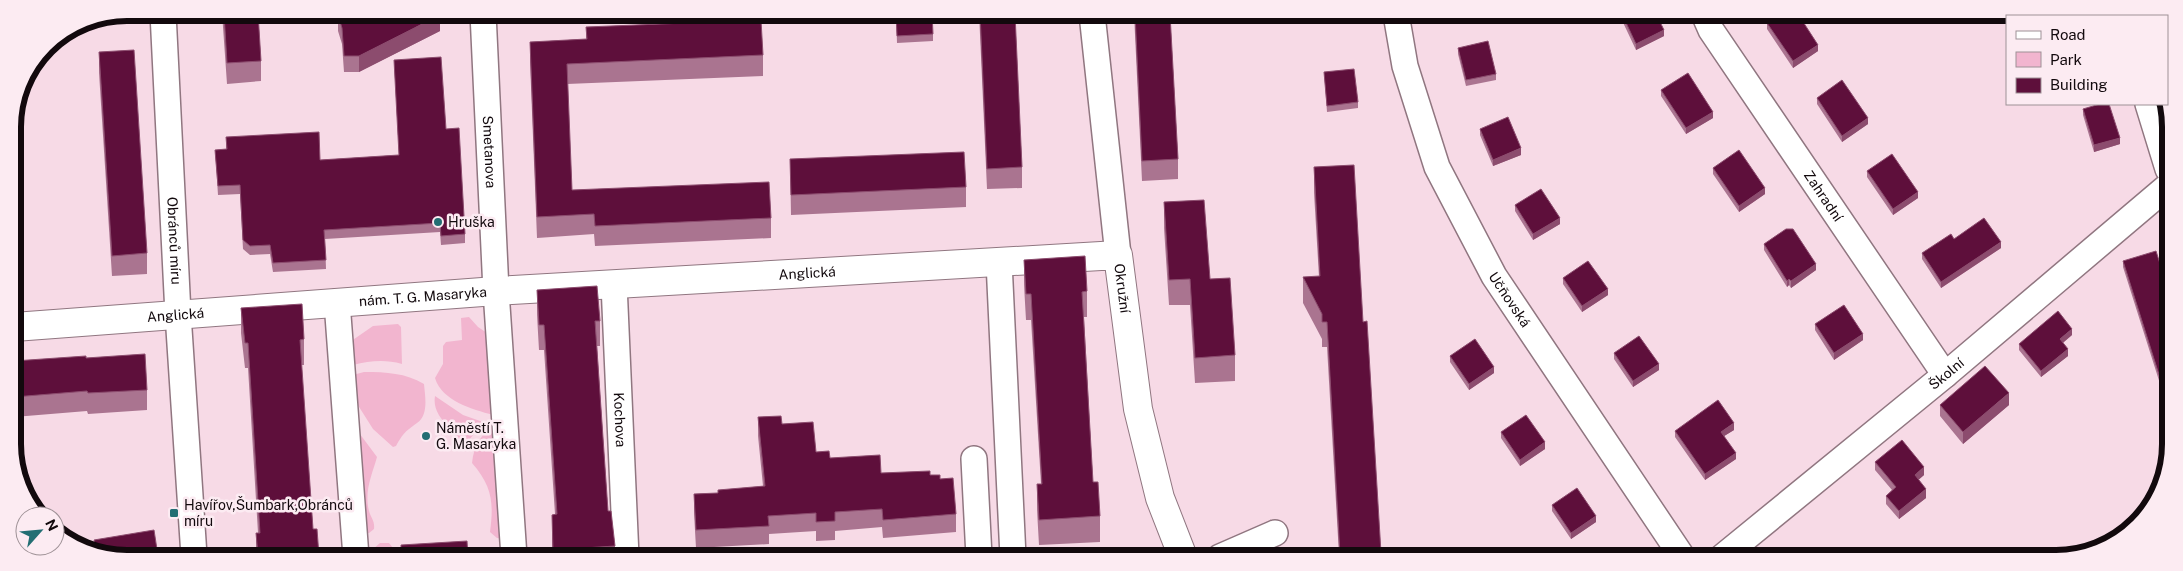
<svg xmlns="http://www.w3.org/2000/svg" width="2183" height="571" font-family="'Public Sans',sans-serif">
	<style>
		.green { fill: #f2b5cf }
		.lines { fill: none; stroke-linecap: round; stroke-linejoin: round }
		.street-casing { stroke: #907680; stroke-width: 28 }
		.secondary-casing { stroke: #907680; stroke-width: 30 }
		.street { stroke: #fff; stroke-width: 25 }
		.secondary { stroke: #fff; stroke-width: 28 }
		.wall { fill: #aa7490 }
		.shaded-wall { fill: #8c4c6e }
		.building { fill: #5e0f3b; stroke: #8c4c6e }
		.poi-dot { fill: #236e73; stroke: #fcebf2; stroke-width: 2 }
		.labels { text-anchor: middle; stroke-width: 5; stroke-linejoin: round; paint-order: stroke }
		.street-label { font-size: 14px; fill: #12090d; stroke: #fcebf2 }
		.poi-label { font-size: 14px; fill: #12090d; stroke: #fcebf2; text-anchor: start }
		.rim { fill: none; stroke: #12090d; stroke-width: 6 }
	</style>
	<rect width="100%" height="100%" fill="#f7dae6"/>
	<path class="green" d="M469,317L478,327L490,335L493,415C472,409 442,401 435,378L443,364V346L446,342L462,340L461,318Z
		M398,324L401,327L402,364C384,359 370,361 353,365L347,344L373,326Z
		M364,372C387,372 405,373 424,384C425,396 429,415 417,423C405,432 404,432 396,446L393,447L373,429L349,391V376Z
		M435,396L463,415L483,422L463,448L461,450C459,429 431,420 435,396Z
		M351,422L377,457C372,475 364,491 369,511C371,518 375,521 374,529L369,533L363,534Z
		M496,424L504,539L497,538L490,532C494,502 492,486 472,463C474,445 481,434 496,424Z
		M380,543H389L397,553V557H364Z"/>
	<g class="lines">
		<g class="street-casing">
			<g id="street">
				<path id="s1" d="M163,13L178,314L194,556"/>
				<path id="s2" d="M483,13L496,291L514,557"/>
				<path d="M1092,14L1118,255"/>
				<path id="s3" d="M1396,14L1405,66L1437,167L1494,276L1683,558"/>
				<path id="s4" d="M1704,14L1711,30L1945,375"/>
				<path d="M2148,104L2168,169"/>
				<path d="M999,262L1013,557"/>
				<path id="s5" d="M614,284L626,557"/>
				<path d="M337,302L356,557"/>
				<path d="M974,459L979,557"/>
				<path d="M1220,557L1275,533"/>
				<path id="s6" d="M1721,558L1945,375L2168,186"/>
			</g>
		</g>
		<g class="secondary-casing">
			<g id="secondary">
				<path id="s7" d="M14,327L496,291L1118,255L1138,409L1160,498L1183,557"/>
			</g>
		</g>
		<use href="#street" class="street"/>
		<use href="#secondary" class="secondary"/>
	</g>
	<path class="wall" d="M222,13H258L261,61V81L227,84Z
		M896,13L933,34V41L897,43Z
		M979,13L1015,14L1022,167V188L987,189Z
		M1134,14H1170L1178,159V179L1142,181Z
		M1317,14H1333L1317,15Z
		M1619,14H1656L1664,36L1636,50Z
		M338,15L440,31L359,72H344L342,44L338,31Z
		M1767,23L1818,51L1793,68L1767,29Z
		M586,27L763,55V76L567,84L572,190L771,218V238L595,246L594,234L537,238L530,62V42L586,39Z
		M1458,48L1496,74V80L1466,86L1458,54Z
		M99,52L147,253V274L112,276L99,73Z
		M394,60L446,129L465,234V243L441,245L440,232L325,239L326,269L273,272L270,254L250,255L243,249L240,194L218,195L215,150L226,149V137L320,160L399,155Z
		M1324,72L1358,102V108L1327,112Z
		M1661,90L1713,118L1686,134L1661,96Z
		M1817,98L1868,124L1842,142L1817,104Z
		M2083,109L2120,144L2094,152L2083,115Z
		M1480,129L1521,155L1493,166L1480,135Z
		M790,159L966,187V207L791,215Z
		M1314,167L1363,322L1381,558H1336L1339,555L1327,347H1322V339L1303,303V277H1319L1314,193Z
		M1713,168L1765,194L1739,212L1713,174Z
		M1867,171L1918,198L1893,215L1867,177Z
		M1164,202L1210,279L1235,355V381L1195,383L1190,305H1169L1164,228Z
		M1515,205L1560,224L1533,240L1515,211Z
		M1764,244L1816,270L1791,288L1789,285L1787,287L1764,250Z
		M2001,248L1941,288L1922,259V253Z
		M1024,260L1087,291V317H1084L1093,482L1100,516V542L1039,545L1037,510V484H1041L1031,320H1026L1024,285Z
		M2123,261L2168,289V409L2123,267Z
		M1563,278L1608,295L1582,312L1563,284Z
		M537,290L600,321V346H597L608,511L615,546V557H552V515L555,514L544,350H539L537,315Z
		M241,308L304,339V365H301L313,529L319,556H256V533H258L248,368H245L241,333Z
		M1815,324L1863,340L1834,360L1815,330Z
		M2072,335L2063,343L2068,356L2041,377L2019,350V344Z
		M1614,353L1659,370L1633,387L1614,359Z
		M1450,356L1494,373L1469,390L1450,362Z
		M86,358L147,390V410L88,414L87,411L14,417V361Z
		M1940,405H2009L1963,444L1940,416Z
		M758,417L782,424L816,452L830,458L881,473L930,475L940,479L956,514V532L883,538L882,527L835,531V540L816,541V531L769,534V544L696,548L694,513V494L718,493L763,486L758,436Z
		M1734,430L1724,436L1736,459L1705,480L1675,437V431Z
		M1501,432L1545,449L1520,466L1501,438Z
		M1875,462L1924,475L1918,480L1926,498L1899,519L1886,504V496L1892,490L1875,470Z
		M1552,505L1596,522L1571,539L1552,511Z"/>
	<path class="shaded-wall" d="M440,15V31L359,72V56Z
		M1664,30V36L1636,50V44Z
		M1818,45V51L1793,68V61Z
		M1713,112V118L1686,134V128Z
		M1868,118V124L1842,142V136Z
		M2120,138V144L2094,152V145Z
		M1521,148V155L1493,166V160Z
		M1765,188V194L1739,212V206Z
		M1918,192V198L1893,215V209Z
		M1560,218V224L1533,240V234Z
		M2001,242V248L1941,288V282Z
		M1816,264V270L1791,288V281Z
		M1789,279V285L1787,287V281Z
		M1608,289V295L1582,312V306Z
		M2072,329V335L2060,345V339Z
		M1863,334V340L1834,360V353Z
		M2068,349V356L2041,377V371Z
		M1659,364V370L1633,387V381Z
		M1494,367V373L1469,390V384Z
		M2009,393V405L1963,444V432Z
		M1734,423V430L1721,438V432Z
		M1545,442V449L1520,466V460Z
		M1736,453V459L1705,480V474Z
		M1924,467V475L1915,483V475Z
		M1926,489V498L1899,519V511Z
		M1596,516V522L1571,539V533Z"/>
	<path class="building" d="M224,13H258L261,61L227,63Z
		M341,13H435L440,15L359,56H344L342,28L338,15L341,14Z
		M896,13H932L933,34L897,36Z
		M980,13L1015,14L1022,167L987,169Z
		M1135,14H1170L1178,159L1142,161Z
		M1622,14H1656L1664,30L1636,44Z
		M1781,14H1798L1818,45L1793,61L1767,23Z
		M2052,15H2079L2080,16H2053Z
		M761,20L763,55L567,64L572,190L769,182L771,218L595,226L594,214L537,217L530,42L587,39L586,27Z
		M1488,41L1496,74L1466,80L1458,48Z
		M134,50L147,253L112,256L99,52Z
		M441,57L446,129L459,128L465,234L441,236L440,223L324,230L326,260L273,263L270,245L250,246L243,240L240,185L218,186L215,150L227,149L226,137L319,132L320,160L399,155L394,60Z
		M1354,69L1358,102L1327,106L1324,72Z
		M1688,73L1713,112L1686,128L1661,90Z
		M1842,80L1868,118L1842,136L1817,98Z
		M2100,104H2109L2120,138L2094,145L2083,109Z
		M1508,117L1521,148L1493,160L1480,129Z
		M1739,150L1765,188L1739,206L1713,168Z
		M964,152L966,187L791,195L790,159Z
		M1892,154L1918,192L1893,209L1867,171Z
		M1354,165L1363,322L1367,321L1381,553L1350,555L1351,558H1336V556L1340,555L1327,322H1322V314L1303,277L1320,276L1314,167Z
		M1541,189L1560,218L1533,234L1515,205Z
		M1204,200L1210,279L1230,278L1235,355L1195,358L1190,279L1169,280L1164,202Z
		M1984,218L2001,242L1941,282L1922,253L1951,234L1954,239Z
		M1786,229H1793L1816,264L1791,281L1789,279L1787,281L1764,244Z
		M2156,251L2168,289V403L2123,261Z
		M1085,256L1087,291L1082,292L1093,482H1098L1100,516L1039,520L1037,484H1042L1039,434L1031,294H1026L1024,260Z
		M1588,261L1608,289L1582,306L1563,278Z
		M597,286L600,321H595L608,511H611L615,546L553,550L552,515L557,514L544,325H539L537,290Z
		M302,304L304,339L300,340L313,529H317L319,556H258L256,533H260L248,343H245L241,308Z
		M1844,305L1863,334L1834,353L1815,324Z
		M2058,311L2072,329L2060,339L2068,349L2041,371L2019,344Z
		M1639,336L1659,364L1633,381L1614,353Z
		M1475,339L1494,367L1469,384L1450,356Z
		M145,354L147,390L88,393L87,391L14,397V361L86,356V358Z
		M1985,366L2009,393L1963,432L1940,405Z
		M1718,400L1734,423L1721,432L1736,453L1705,474L1675,431Z
		M1526,415L1545,442L1520,460L1501,432Z
		M781,416L782,424L813,422L816,452L829,451L830,458L880,455L881,473L930,471V475H940V479L953,478L956,514L883,520L882,509L835,512V521L816,522V513L768,516L769,526L696,530L694,494L718,493V490L765,486L758,417Z
		M1902,440L1924,467L1915,475L1926,489L1899,511L1886,496L1896,487L1875,462Z
		M1577,488L1596,516L1571,533L1552,505Z
		M154,530L158,556H104L82,544L95,543L94,540Z
		M467,541L468,557H401V545Z
		M1495,552L1499,558H1487Z"/>
	<g class="poi-dot">
		<circle cx="438" cy="222" r="5"/>
		<circle cx="426" cy="436" r="5"/>
		<rect x="169" y="508" width="10" height="10" rx="2.5"/>
	</g>
	<g class="labels">
		<g class="street-label">
			<text dy="5" stroke="none"><textPath href="#s2" startOffset="139">Smetanova</textPath></text>
			<text dy="5" stroke="none"><textPath href="#s4" startOffset="218">Zahradní</textPath></text>
			<text dy="5" stroke="none"><textPath href="#s1" startOffset="228">Obránců míru</textPath></text>
			<text dy="5" stroke="none"><textPath href="#s7" startOffset="795">Anglická</textPath></text>
			<text dy="5" stroke="none"><textPath href="#s7" startOffset="1140">Okružní</textPath></text>
			<text dy="5" stroke="none"><textPath href="#s7" startOffset="410">nám. T. G. Masaryka</textPath></text>
			<text dy="5" stroke="none"><textPath href="#s3" startOffset="310">Učňovská</textPath></text>
			<text dy="5" stroke="none"><textPath href="#s7" startOffset="162">Anglická</textPath></text>
			<text dy="5" stroke="none"><textPath href="#s6" startOffset="291">Školní</textPath></text>
			<text dy="5" stroke="none"><textPath href="#s5" startOffset="136">Kochova</textPath></text>
		</g>
		<g class="poi-label">
			<text x="448" y="227">Hruška</text>
			<text x="436" y="433">Náměstí T.<tspan x="436" dy="16">G. Masaryka</tspan></text>
			<text x="184" y="510">Havířov,Šumbark,Obránců<tspan x="184" dy="16">míru</tspan></text>
		</g>
	</g>
	<path d="M0 0H2183V571H0ZM127 21H2056A106 106 0 0 1 2162 127V444A106 106 0 0 1 2056 550H127A106 106 0 0 1 21 444V127A106 106 0 0 1 127 21Z" fill="#fcebf2" fill-rule="evenodd"/>
	<path class="rim" d="M127 21H2056A106 106 0 0 1 2162 127V444A106 106 0 0 1 2056 550H127A106 106 0 0 1 21 444V127A106 106 0 0 1 127 21Z"/>
	<rect x="2006" y="15" width="162" height="90" fill="#fcebf2" stroke="#9e9196"/>
	<rect x="2016" y="31" width="25" height="8" fill="#ffffff" stroke="#9e9196"/>
	<text x="2050" y="40" font-size="15" fill="#12090d">Road</text>
	<rect x="2016" y="52" width="25" height="15" fill="#f2b5cf" stroke="#9e9196"/>
	<text x="2050" y="65" font-size="15" fill="#12090d">Park</text>
	<rect x="2016" y="78" width="25" height="15" fill="#5e0f3b" stroke="#9e9196"/>
	<text x="2050" y="90" font-size="15" fill="#12090d">Building</text>
	<g transform="translate(40 531) rotate(63)"><circle r="24" fill="#fcebf2" stroke="#9e9196"/>
	<path d="M0-4L9 19L0 12L-9 19Z" fill="#236e73"/>
	<text y="-8" font-size="14" font-weight="bold" text-anchor="middle" fill="#12090d">N</text>
	</g>
</svg>
